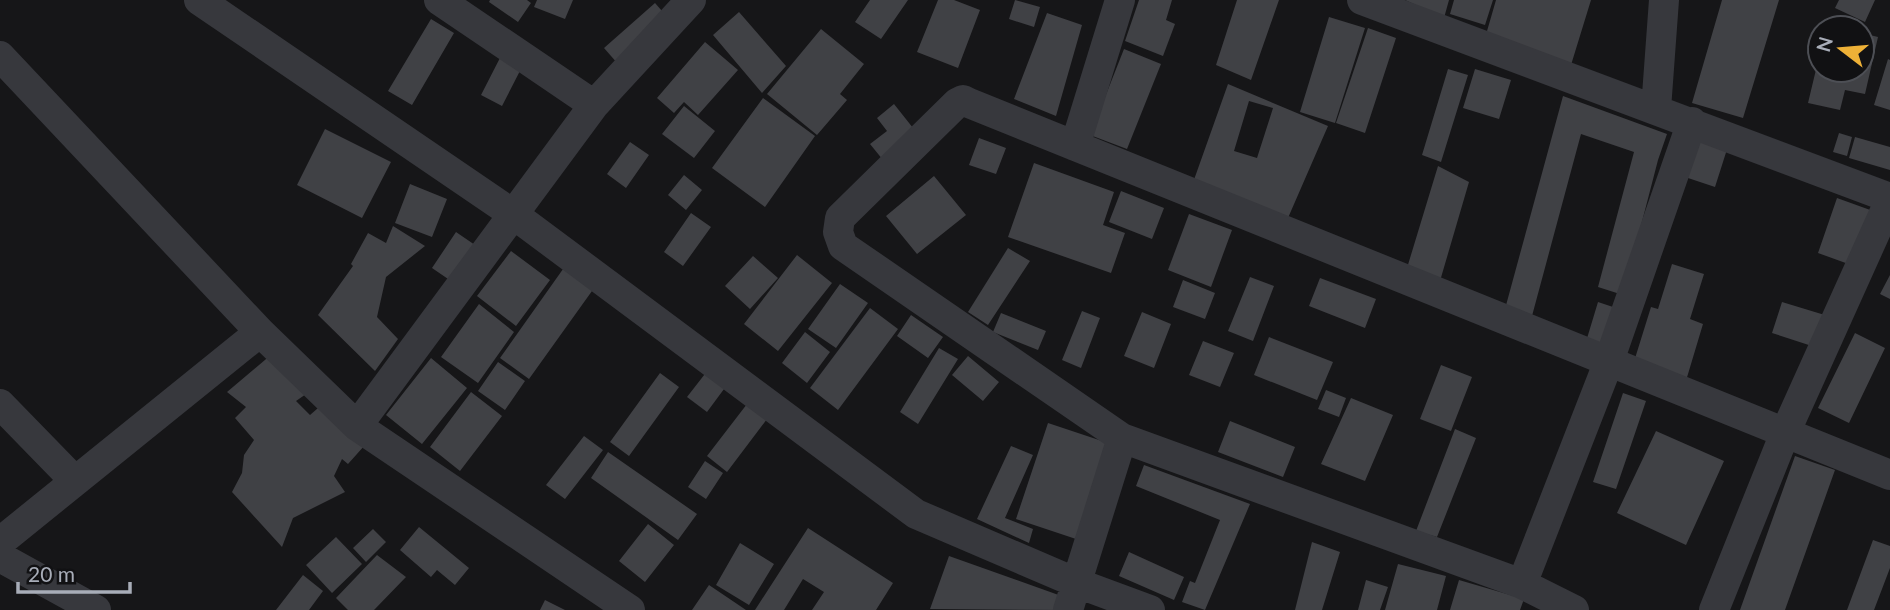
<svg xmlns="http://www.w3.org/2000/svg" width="1890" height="610" font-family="Lato,sans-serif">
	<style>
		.building { fill: #404145; fill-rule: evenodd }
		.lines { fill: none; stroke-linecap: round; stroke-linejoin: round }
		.minor { stroke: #37383d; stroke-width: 30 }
	</style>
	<rect width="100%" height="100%" fill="#161618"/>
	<path class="building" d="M490,0H527L531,3L518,22L489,2Z
		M537,0H573L565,19L534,7Z
		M870,0H908L881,39L855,22Z
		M938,0H954L980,10L958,68L917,52Z
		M1015,0L1040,7L1034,27L1009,19Z
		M1139,0H1172L1166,20L1175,24L1163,56L1125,41Z
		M1237,0H1279L1251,80L1216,65Z
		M1405,0H1449L1444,18Z
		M1454,0H1493L1485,25L1450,14Z
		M1496,0H1591L1571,65L1485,38Z
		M1722,0H1779L1743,118L1692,103Z
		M1839,0H1875L1865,22L1835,8Z
		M655,3L669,19L618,64L604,48Z
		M739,12L786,66L762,93L713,35Z
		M1047,13L1082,25L1056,116L1014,99Z
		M1329,17L1365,28L1335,123L1300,112Z
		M431,19L454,33L412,105L388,91Z
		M1368,28L1396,38L1365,133L1336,123Z
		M821,29L864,64L840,94L847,100L817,135L767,94Z
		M1862,33L1878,37L1865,94L1845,90L1840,110L1808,103L1819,57L1820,70H1862Z
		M705,42L738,70L698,115L684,102L674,113L657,98Z
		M1124,49L1161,64L1127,149L1090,135Z
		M502,54L523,65L502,106L481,95Z
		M1888,59L1890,60V110L1874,105Z
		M1448,69L1468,75L1441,162L1422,155Z
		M1475,69L1511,80L1499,119L1463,108Z
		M1228,84L1328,126L1281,234L1190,191ZM1249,101L1273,108L1257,158L1234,151Z
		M1563,96L1667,134L1658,160L1623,295L1598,287L1634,152L1581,134L1532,316L1505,309Z
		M763,98L815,136L765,207L712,168Z
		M894,104L917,133L883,160L870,144L887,131L877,118Z
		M684,106L715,131L694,158L662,134Z
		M1695,128L1730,140L1715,187L1679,175Z
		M325,129L391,162L362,218L297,185Z
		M1839,133L1852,137L1847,156L1833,152Z
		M1855,137L1890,147V170L1849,158Z
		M979,138L1006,148L996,174L969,165Z
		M630,142L649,155L626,188L607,174Z
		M1034,163L1114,192L1103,225L1125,233L1111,273L1008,237Z
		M1438,166L1469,182L1440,281L1407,268Z
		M684,175L702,190L686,210L668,195Z
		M934,176L966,215L917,254L886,216Z
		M410,184L447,199L432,237L395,223Z
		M1121,191L1164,208L1152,239L1109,222Z
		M1837,198L1873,211L1854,266L1818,253Z
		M691,213L711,227L683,266L664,252Z
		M1189,214L1232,230L1211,287L1168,270Z
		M393,226L425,246L386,277L377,317L398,339L375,371L318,315L353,266L351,264L368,233L386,243Z
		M456,232L475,245L451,281L432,268Z
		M1008,248L1030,261L988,325L968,312Z
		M511,251L550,280L516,326L477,296Z
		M797,255L832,283L778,351L744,324Z
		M753,256L778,278L750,309L725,286Z
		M568,262L597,284L529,379L500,358Z
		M1672,264L1704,274L1690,319L1703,324L1685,384L1632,368L1651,307L1658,309Z
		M1890,275V299L1880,294Z
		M1250,277L1274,286L1253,341L1228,331Z
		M1320,278L1376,299L1365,328L1309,306Z
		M1183,280L1215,293L1205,319L1173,307Z
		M840,284L868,303L836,348L808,329Z
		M1598,302L1622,310L1608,353L1585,345Z
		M1782,302L1828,316L1818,348L1772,333Z
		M479,304L514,332L478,383L441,357Z
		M870,308L898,329L838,410L810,388Z
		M1082,311L1100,318L1081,368L1062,360Z
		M1142,312L1171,324L1154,368L1124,356Z
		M1001,313L1046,331L1038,350L993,332Z
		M911,315L943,337L928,358L897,336Z
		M805,332L830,352L807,383L782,363Z
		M1855,333L1885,348L1849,423L1818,408Z
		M1269,337L1333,362L1317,400L1254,375Z
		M1203,341L1234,353L1220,387L1189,375Z
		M939,348L958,359L918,424L900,412Z
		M272,354L309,392L296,401L310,415L325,402L365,445L348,464L342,459L334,476L345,492L293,518L282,547L232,492L242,473L244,455L254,440L235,418L246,407L227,392Z
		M968,356L999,382L983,401L952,375Z
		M431,358L467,388L422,444L386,415Z
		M498,362L525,381L505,410L478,391Z
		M1441,365L1472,377L1451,431L1420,419Z
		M708,370L727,385L707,412L687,397Z
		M660,373L679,387L629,456L610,442Z
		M1326,390L1346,398L1339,417L1318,409Z
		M471,392L502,416L460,471L430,447Z
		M1623,393L1646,401L1616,489L1593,482Z
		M1351,398L1393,415L1365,481L1321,464Z
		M747,404L767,419L727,472L707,456Z
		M1230,421L1295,447L1283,477L1218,452Z
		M1048,423L1114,445L1082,541L1016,519Z
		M1455,429L1476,438L1437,537L1416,531Z
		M1656,431L1724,461L1686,545L1617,513Z
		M584,436L603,450L565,499L546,485Z
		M1011,446L1033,455L1005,518L1033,529L1029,543L977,519Z
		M608,452L697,514L678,540L591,478Z
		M1795,456L1835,470L1785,610H1740Z
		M705,461L723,473L706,499L688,487Z
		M1144,465L1250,504L1205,610L1182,602L1190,581L1195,583L1220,520L1136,486Z
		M648,524L674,545L645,582L619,561Z
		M419,527L469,568L455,585L437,570L431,577L400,550Z
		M808,528L893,583L876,610H812L824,592L803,579L784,610H755Z
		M373,529L386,542L366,562L353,548Z
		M336,537L362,564L332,593L306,565Z
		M1873,540L1890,546V568L1874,610H1847Z
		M1312,542L1340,552L1322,610H1295Z
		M740,543L774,564L749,605L716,585Z
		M1129,552L1184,577L1174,600L1119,576Z
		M377,555L406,577L374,610H348L336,598Z
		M949,556L1067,598L1063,610L930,609Z
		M1398,564L1446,576L1437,610H1385Z
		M303,575L323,591L309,610H276Z
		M1366,580L1388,587L1380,610H1358Z
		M1459,580L1524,599L1520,610H1450Z
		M709,585L746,610H692Z
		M545,600L565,610H540Z"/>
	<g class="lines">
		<path class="minor" d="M199,0L513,214L916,514L1077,583L1150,610
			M439,0L594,105
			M1362,0L1890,198
			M0,56L260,332L357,426L630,610
			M1656,109L1664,0
			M1075,146L1120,0
			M0,404L75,481
			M357,426L594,105L691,0
			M1122,438L843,246L838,232L840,218L957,103L963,100L969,103L1890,475
			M0,542L260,332
			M0,557L96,610
			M1522,584L1609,361L1692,122
			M1068,610L1122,438L1522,584L1574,610
			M1714,610L1785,433L1890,200"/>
	</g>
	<g transform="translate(1841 49) rotate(286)"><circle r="33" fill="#111113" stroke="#4d4f55" stroke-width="2"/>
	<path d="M0-5L12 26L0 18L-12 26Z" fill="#eeb137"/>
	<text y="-10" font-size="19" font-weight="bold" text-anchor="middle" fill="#a8adb8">N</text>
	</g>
	<path d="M18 582v10h112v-10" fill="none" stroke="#a8adb8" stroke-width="3.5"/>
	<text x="28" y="582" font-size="21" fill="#a8adb8" stroke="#111113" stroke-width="5" paint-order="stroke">20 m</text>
</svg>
